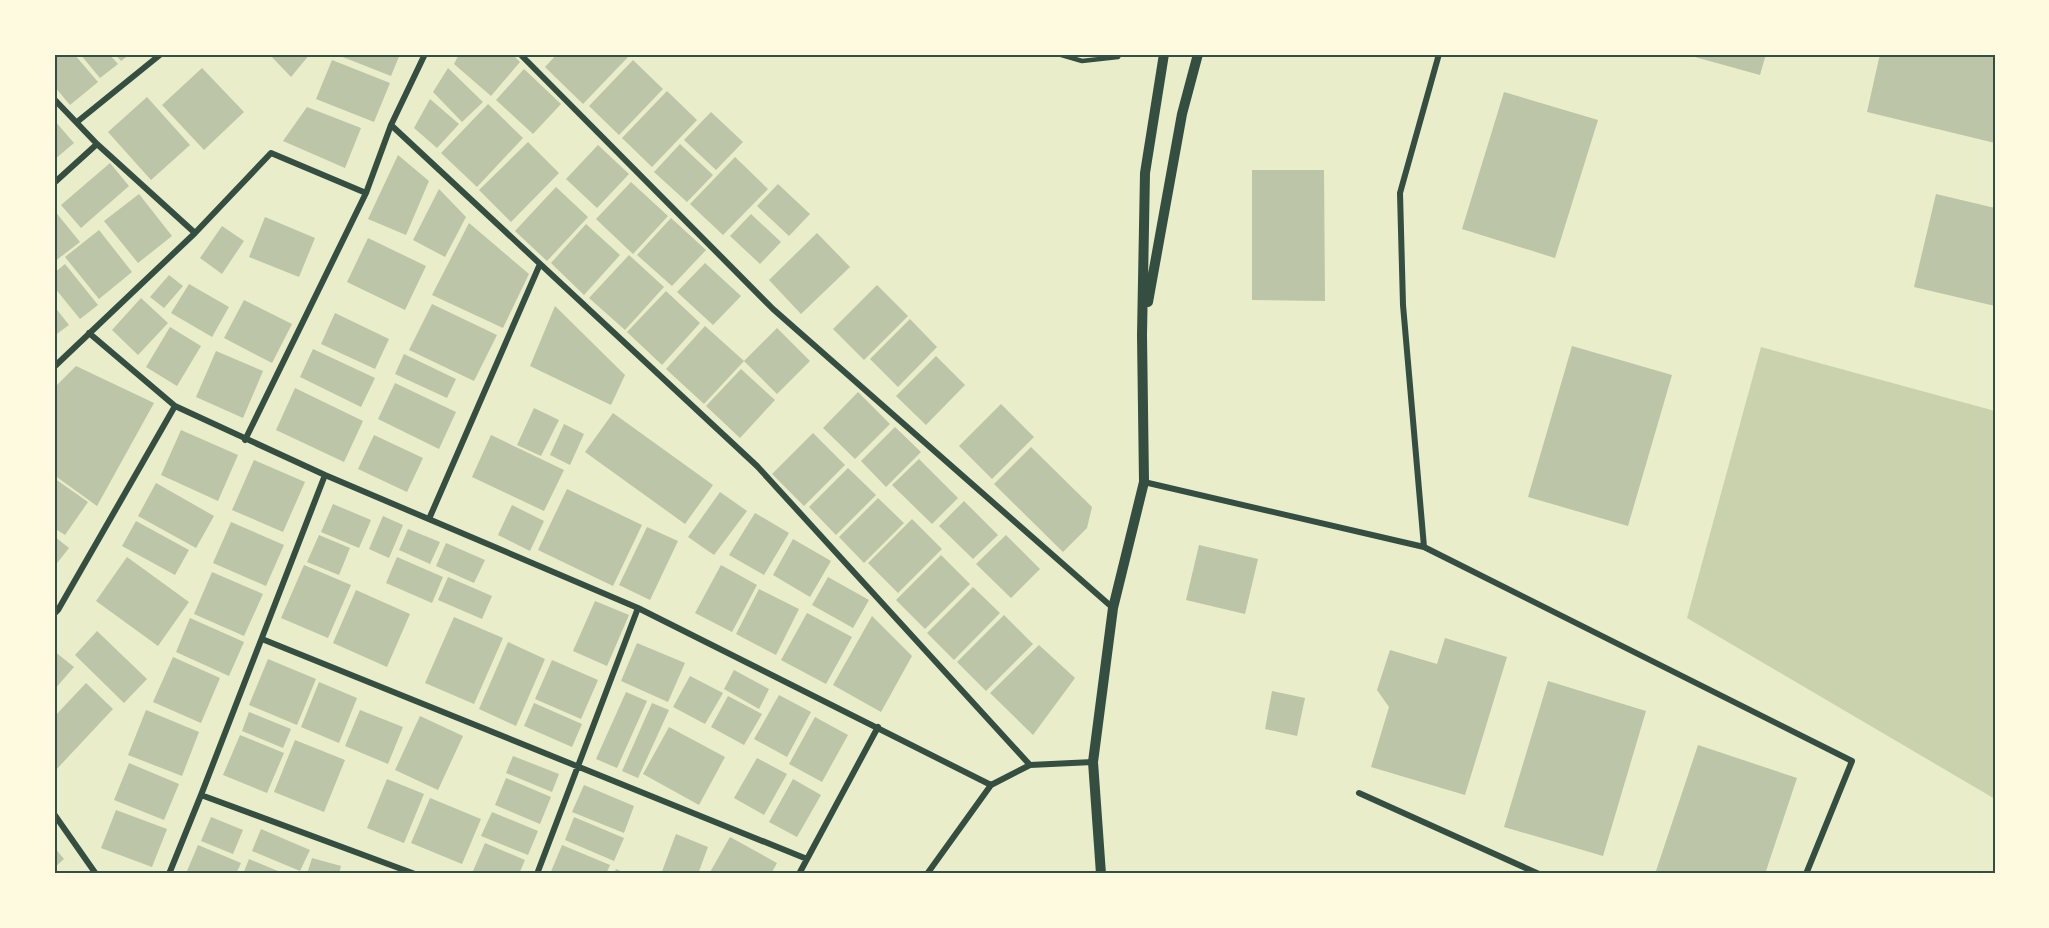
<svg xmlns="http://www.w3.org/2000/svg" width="2049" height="928" font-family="'Times New Roman',serif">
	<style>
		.green { fill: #cad2ad }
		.building { fill: #bcc5a7 }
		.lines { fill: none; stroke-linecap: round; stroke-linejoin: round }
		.service { stroke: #344e41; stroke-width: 4.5 }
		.minor { stroke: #344e41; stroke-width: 6 }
		.tertiary { stroke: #344e41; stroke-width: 10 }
		.neatline { fill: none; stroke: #344e41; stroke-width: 2 }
	</style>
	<rect width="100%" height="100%" fill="#e9edc9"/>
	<path class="green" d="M1761,347L1995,411V799L1687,618Z"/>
	<path class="building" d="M54,54H74L98,82L70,105L54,86Z
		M80,54H109L118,64L100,78Z
		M115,54H130L121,61Z
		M269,54H310L291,77Z
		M335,54H400L391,76Z
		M459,54H512L520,62L491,96L454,64Z
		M557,54H628L630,55L583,104L545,67Z
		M1684,54H1766L1760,75Z
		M1880,54H1995V143L1867,112Z
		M332,60L390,83L374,122L316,99Z
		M633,60L663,89L619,135L589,106Z
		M202,68L244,112L204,150L162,105Z
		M448,68L483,102L462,122L433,92Z
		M524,69L561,104L533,134L496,100Z
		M667,91L697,120L652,167L622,138Z
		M1504,92L1598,120L1555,258L1462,229Z
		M147,97L190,145L151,180L108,132Z
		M430,99L459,124L437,148L414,128Z
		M488,104L523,138L477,187L441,153Z
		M307,107L361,128L345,168L283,141Z
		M711,112L743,142L716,170L684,140Z
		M54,120L74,143L54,160Z
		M528,142L559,173L511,222L479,190Z
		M680,144L713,175L687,202L654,172Z
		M598,145L629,174L597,208L566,179Z
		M398,155L429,181L406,235L368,219Z
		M735,157L768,189L723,235L690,204Z
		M110,163L129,186L81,228L61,205Z
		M1252,170H1324L1325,301L1252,300Z
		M631,182L668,216L633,254L596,219Z
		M778,184L810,214L789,236L757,206Z
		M556,187L588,217L547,261L515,231Z
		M439,189L466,217L445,257L413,240Z
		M139,194L172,236L138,263L104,221Z
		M1936,194L1995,208V306L1914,287Z
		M54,210L80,242L54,262Z
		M751,214L781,242L760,264L730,236Z
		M265,217L315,238L299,277L249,257Z
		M671,218L706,250L672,286L637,255Z
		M469,223L529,274L503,328L432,295Z
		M586,224L620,255L584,295L551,263Z
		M222,226L244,241L222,274L200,258Z
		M99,230L132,272L99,299L65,257Z
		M817,233L850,267L801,314L769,280Z
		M368,238L426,266L405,310L347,282Z
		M629,255L664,287L625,330L589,298Z
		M705,263L741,296L713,325L677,292Z
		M65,264L98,305L80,319L54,287V273Z
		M169,275L183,286L164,308L150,297Z
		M189,284L229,307L212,337L171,313Z
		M877,285L908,316L864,360L833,329Z
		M666,291L700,323L662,365L627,332Z
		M141,298L168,323L138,355L112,330Z
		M244,300L292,324L272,363L224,338Z
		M432,304L497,335L474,381L409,350Z
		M54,306L69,325L54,336Z
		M555,306L625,375L611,405L530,366Z
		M335,313L389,339L375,369L321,344Z
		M910,319L937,347L898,387L870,359Z
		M705,326L744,361L704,404L666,369Z
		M170,327L201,346L177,386L146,367Z
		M777,328L810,361L777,394L744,361Z
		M1572,346L1672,375L1628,526L1528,497Z
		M313,349L375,378L361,407L300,377Z
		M216,351L263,371L243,418L196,397Z
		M404,354L456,379L447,398L395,374Z
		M936,356L965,385L926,425L896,396Z
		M76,366L154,403L97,506L54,475V388Z
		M741,369L775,400L740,438L706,406Z
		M395,383L456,412L439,449L378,419Z
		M295,388L363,421L344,462L276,430Z
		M858,392L890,424L855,459L823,428Z
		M1001,404L1034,437L992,479L959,446Z
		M534,408L559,420L541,456L517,445Z
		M613,413L713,485L685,524L585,452Z
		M564,424L584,434L570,465L550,455Z
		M895,427L921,452L886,487L861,461Z
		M181,430L238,455L218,501L161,475Z
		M813,433L845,465L804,506L772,474Z
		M374,435L423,458L407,492L358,469Z
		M491,435L564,470L544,511L472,477Z
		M1031,447L1092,507L1087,528L1063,552L994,484Z
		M919,459L958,498L932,524L892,485Z
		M254,460L305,482L283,532L232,510Z
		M848,468L876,495L836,535L809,507Z
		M54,478L88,502L65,535L54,528Z
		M156,483L214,516L196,548L138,516Z
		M567,489L642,525L613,586L538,550Z
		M720,492L747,511L714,555L688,537Z
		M878,498L904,523L864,563L839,537Z
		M964,501L998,535L973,559L939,526Z
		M333,504L371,520L359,548L321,532Z
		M512,505L544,521L530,551L498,535Z
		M755,513L789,533L764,575L729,555Z
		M383,516L403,525L389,558L369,549Z
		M912,519L942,549L898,593L868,563Z
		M136,521L189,550L175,575L122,546Z
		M231,522L284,545L266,586L213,563Z
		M647,527L678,541L650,600L619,585Z
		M408,529L440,542L430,564L399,550Z
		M319,535L350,548L339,575L307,562Z
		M1006,535L1040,569L1011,598L976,564Z
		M54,536L69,548L54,567Z
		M793,539L831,561L810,597L773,575Z
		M446,543L485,560L474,583L436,566Z
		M1199,545L1258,559L1245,614L1186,600Z
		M941,555L970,584L925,629L896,600Z
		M127,557L189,602L158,646L96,601Z
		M397,557L443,577L432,603L386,583Z
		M304,565L351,585L328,638L281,618Z
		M721,565L757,585L732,632L695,613Z
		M212,572L263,594L244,636L194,614Z
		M448,577L492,596L482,619L438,600Z
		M828,577L869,600L853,628L812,605Z
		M973,587L1000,613L954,660L927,633Z
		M759,589L799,609L776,655L736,634Z
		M356,590L410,614L387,667L333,643Z
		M595,601L629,615L607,666L573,651Z
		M807,613L852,637L826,684L781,660Z
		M1004,615L1033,644L986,691L957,662Z
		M872,616L912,656L881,712L833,685Z
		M454,617L503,638L474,704L425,683Z
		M190,618L244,642L229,676L176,652Z
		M97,631L147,679L124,703L75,655Z
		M1445,638L1507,657L1465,795L1371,767L1389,707L1377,690L1390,650L1437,664Z
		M508,642L545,659L516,726L479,709Z
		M637,643L685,663L668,702L621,681Z
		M1039,645L1075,678L1033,735L990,693Z
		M54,651L74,667L54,690Z
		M173,657L220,678L201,723L153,702Z
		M268,659L316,679L297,725L249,705Z
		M552,660L598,680L581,719L535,699Z
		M734,670L769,689L759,709L724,689Z
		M690,676L723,693L705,724L673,707Z
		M1548,681L1646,711L1603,856L1504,827Z
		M319,682L357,698L339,743L301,727Z
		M86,683L113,709L54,772V717Z
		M1272,691L1305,698L1297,736L1265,729Z
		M626,692L647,701L617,768L596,759Z
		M779,695L811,712L787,757L754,739Z
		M728,696L762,714L744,745L711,727Z
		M534,703L582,724L572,747L524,726Z
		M652,703L669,710L638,778L622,771Z
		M146,710L199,732L182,776L128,755Z
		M360,710L403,727L388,764L345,746Z
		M249,712L291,729L283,748L242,731Z
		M420,716L463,736L438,790L395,770Z
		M815,717L848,735L822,782L789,764Z
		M669,727L725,757L699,805L643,774Z
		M240,735L284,753L267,793L223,775Z
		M295,740L345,760L324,812L274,792Z
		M1698,745L1797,778L1765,874H1655Z
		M513,756L559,774L552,792L506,773Z
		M757,758L787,774L764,815L734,798Z
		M129,763L179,784L164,820L114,800Z
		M506,778L551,797L540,824L495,805Z
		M387,779L424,794L404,843L367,828Z
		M793,779L821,795L797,837L769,822Z
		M584,785L634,806L624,833L572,812Z
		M430,798L481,819L462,864L411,843Z
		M116,810L167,829L152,867L101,848Z
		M492,812L538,831L528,855L481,836Z
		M211,817L243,830L233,854L201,841Z
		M574,817L624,838L614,861L565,840Z
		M261,829L310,850L300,871L252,851Z
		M676,834L708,847L698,874H661Z
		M730,837L777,863L771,874H709Z
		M485,843L525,860L519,874H480L473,871Z
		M198,845L241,863L236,874H195L187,871Z
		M562,845L610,865L606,874H550Z
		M54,847L64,859L54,868Z
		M312,858L341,866L339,874H307Z
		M249,859L285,874H243Z
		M616,869L628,874H614Z"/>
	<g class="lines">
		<path class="service" d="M1058,54L1082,61L1118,57L1120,54"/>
		<path class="minor" d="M520,54L773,309L1113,608
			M54,99L97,144L195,233
			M77,122L161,54
			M391,125L757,466L1030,765
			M54,183L97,144
			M89,333L175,406L325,475L638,608L991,785
			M54,367L195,233L271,153L366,193
			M245,440L366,193L391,125L425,54
			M1144,482L1424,547L1852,761L1806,874
			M429,519L540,264
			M1424,547L1403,305L1400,193L1439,54
			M54,614L58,610L175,406
			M262,639L807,859
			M1359,793L1539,874
			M201,795L415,874
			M54,814L96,874
			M169,874L201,795L325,475
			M537,874L638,608
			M799,874L878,727
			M927,874L991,785L1030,765L1093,762"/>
		<path class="tertiary" d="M1148,302L1182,114L1198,54
			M1101,874L1093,762L1113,608L1144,482L1142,335L1145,173L1164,54"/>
	</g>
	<rect width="2049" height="928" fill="none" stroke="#fefae0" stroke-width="111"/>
	<rect x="56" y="56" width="1938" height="816" class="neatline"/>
</svg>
